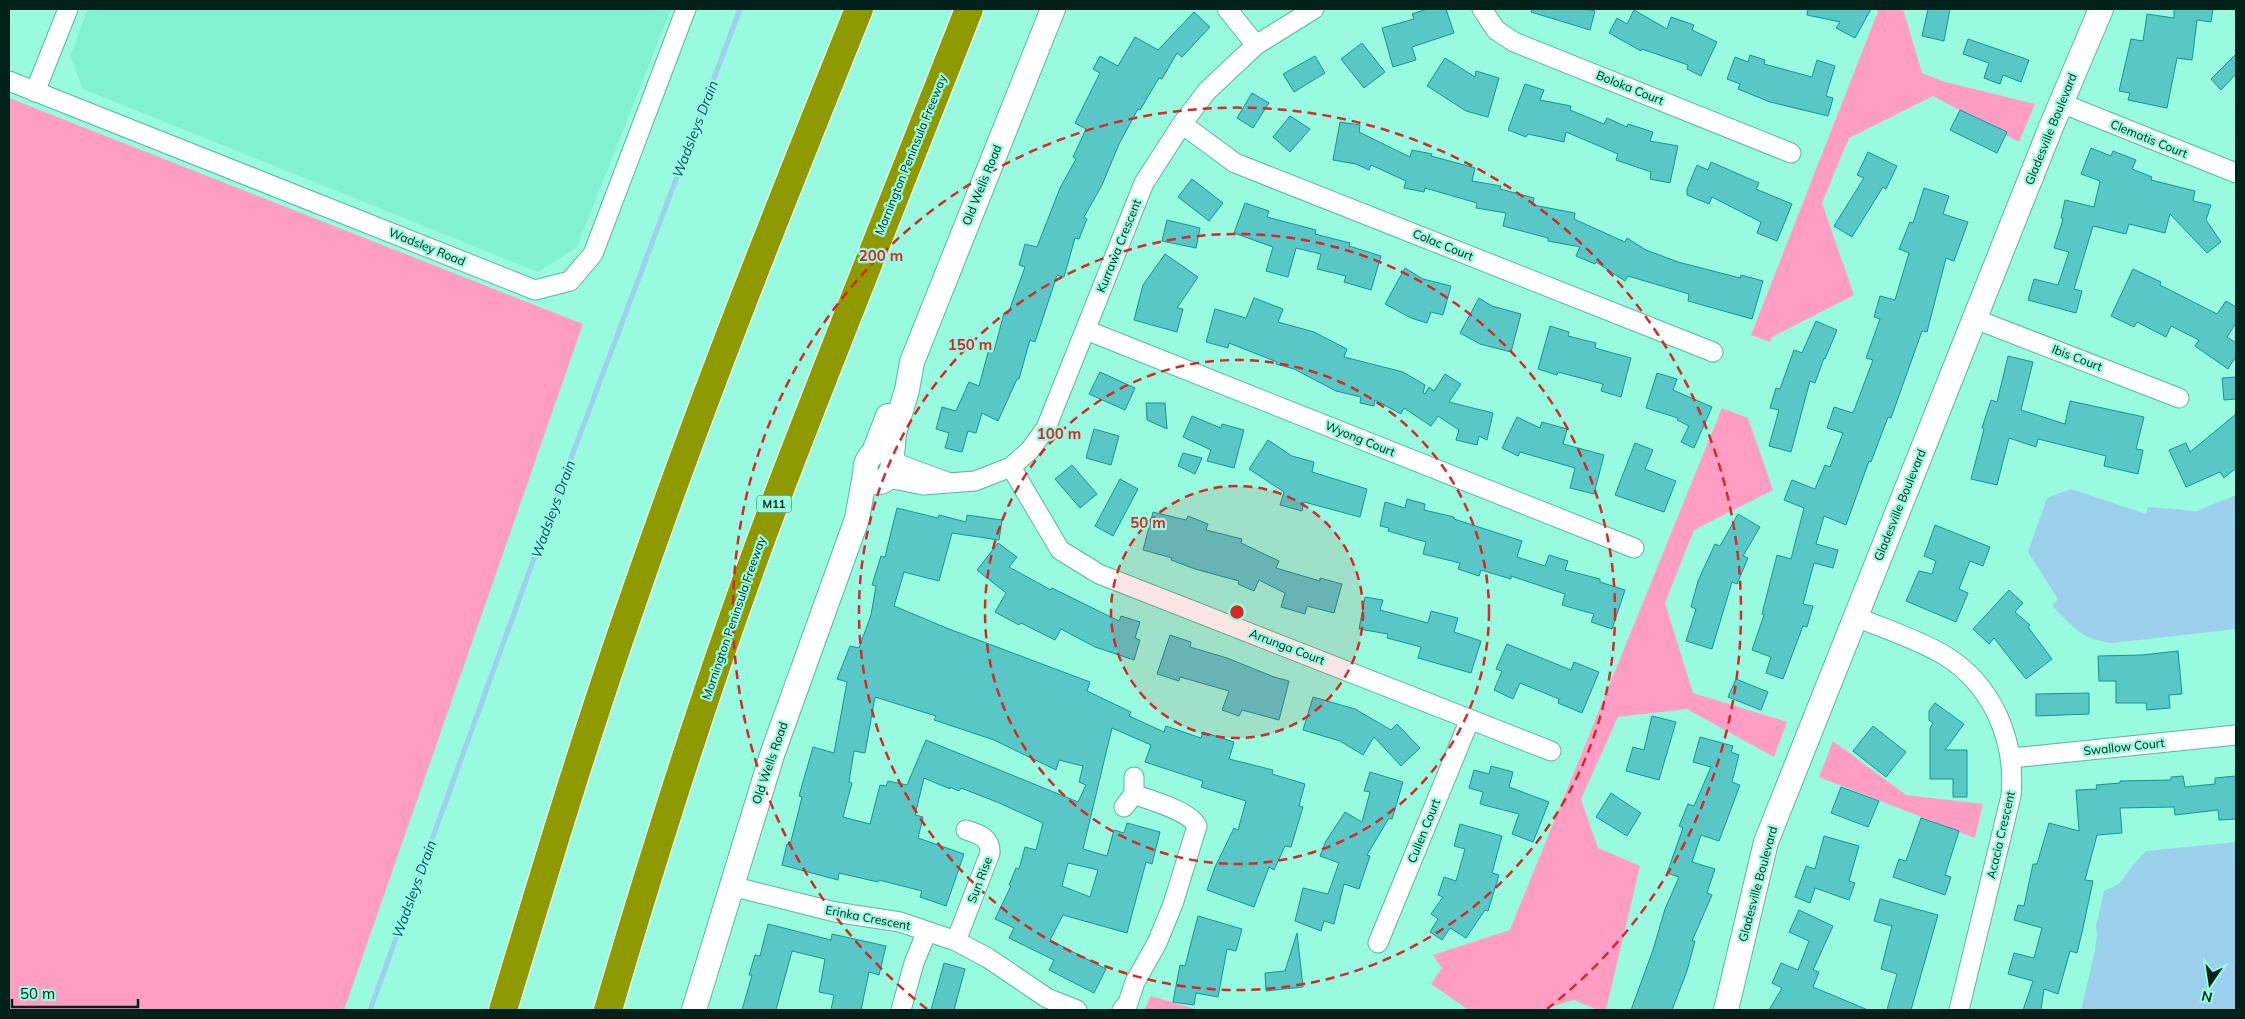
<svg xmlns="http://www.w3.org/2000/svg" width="2245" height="1019" font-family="Mulish,sans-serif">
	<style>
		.built { fill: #82f0d3 }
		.green { fill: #ff9dc4 }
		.water { fill: #9dd0ed }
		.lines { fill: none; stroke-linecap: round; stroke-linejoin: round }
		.stream { stroke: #9dd0ed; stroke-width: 5 }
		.building { fill: #59c7c6; stroke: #139595; fill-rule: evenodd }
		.minor-casing { stroke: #55b89f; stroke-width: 21 }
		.tertiary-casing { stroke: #55b89f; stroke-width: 26 }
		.motorway-casing { stroke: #fff; stroke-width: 30 }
		.minor { stroke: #fff; stroke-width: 19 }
		.tertiary { stroke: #fff; stroke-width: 24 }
		.motorway { stroke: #8f9a00; stroke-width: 28 }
		.ring { fill: none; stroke: #d62828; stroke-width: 2.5; stroke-dasharray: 9 6 }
		.labels { text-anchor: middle; stroke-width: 4.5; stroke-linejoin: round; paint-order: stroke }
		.shield { fill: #98fadf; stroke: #2e6255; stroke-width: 1 }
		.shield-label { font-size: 11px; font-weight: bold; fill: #01211a }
		.street-label { font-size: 12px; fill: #01211a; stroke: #98fadf }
		.water-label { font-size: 14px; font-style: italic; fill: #054a68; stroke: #98fadf }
		.centre { fill: #d62828; stroke: #98fadf; stroke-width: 2.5 }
		.ring-label { font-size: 15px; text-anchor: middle; font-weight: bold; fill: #d62828; stroke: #98fadf; stroke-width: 4.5; stroke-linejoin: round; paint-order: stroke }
	</style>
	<rect width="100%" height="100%" fill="#98fadf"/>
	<path class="built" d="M88,9H671L577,247L538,272L83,89L70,56Z"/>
	<path class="green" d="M1879,9H1903L1922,73L1945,82L2035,104L2019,142L1933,96L1849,138L1822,203L1854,295L1772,337L1770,342L1751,335Z
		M9,98L583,324L344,1010H9Z
		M1722,408L1748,418L1773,490L1694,530L1665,603L1693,693L1787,722L1774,757L1687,709L1618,717L1581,799L1598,848L1640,866L1606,1010H1598L1574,1000L1541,1010H1469L1431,984L1442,968L1433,955L1510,930Z
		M1833,741L1906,795L1983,804L1975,838L1819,777Z
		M1151,996L1198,1010H1144Z"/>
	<path class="water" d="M2071,489L2146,514L2148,507L2197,511L2236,495V629L2113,643C2081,640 2074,627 2052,606L2058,599L2028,552L2047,498Z
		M2236,842V1010H2081L2095,951L2097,934L2096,926L2104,891L2119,884L2134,864L2146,851Z"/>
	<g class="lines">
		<path class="stream" d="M370,1010L552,509L740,9"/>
	</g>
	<path class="building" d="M1427,9H1446L1454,33L1412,47L1416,60L1393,67L1382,28L1414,19L1412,14Z
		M1532,9H1587L1595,11L1590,30L1531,12Z
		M1808,9H1871L1855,38L1836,28L1840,22L1807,15Z
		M1928,9H1950L1944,41L1922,36Z
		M2174,9H2213L2211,22L2197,20L2192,60L2177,58L2167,108L2128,100L2130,93L2119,91L2131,39L2143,41L2147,14L2174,18Z
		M1634,10L1667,29L1671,17L1694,25L1692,30L1717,42L1701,76L1687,69L1688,65L1642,49L1641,51L1609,33L1617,18L1627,24Z
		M1194,12L1210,27L1182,57L1177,53L1162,79L1159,78L1140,110L1138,109L1119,144L1102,185L1084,217L1087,219L1079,239L1075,238L1064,277L1057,275L1035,342L1030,340L1019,379H1017L998,421L982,413L976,433L968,431L962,452L945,448L949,433L936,429L942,407L956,411L969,382L979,386L989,349L994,351L1004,313L1008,314L1025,267L1019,265L1025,244L1037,247L1060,188L1076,159L1073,157L1086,129L1075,123L1100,73L1093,69L1100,56L1118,66L1135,37L1158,50Z
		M1968,39L2029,60L2021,82L2003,75L2000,84L1984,78L1989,63L1963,54Z
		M1362,43L1385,72L1364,88L1341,59Z
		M2236,54V74L2221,90L2211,79Z
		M1750,55L1765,60L1764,64L1812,77L1817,60L1835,66L1826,96L1833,98L1828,116L1770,102L1738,89L1740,84L1727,79L1735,57L1748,62Z
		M1315,56L1325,73L1294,92L1283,74Z
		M1445,58L1475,77L1476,71L1499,78L1488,117L1466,111L1427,86Z
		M1525,84L1544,90L1540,100L1571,106L1570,110L1604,124L1607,118L1627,127L1628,124L1653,132L1650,141L1678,146L1670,183L1650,179L1651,172L1616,160L1618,154L1566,132L1564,142L1528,134L1526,137L1508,130Z
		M1252,93L1269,103L1253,128L1237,118Z
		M1960,110L2007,132L1997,153L1950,130Z
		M1290,116L1310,129L1290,152L1273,137Z
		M1340,122L1360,125L1359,132L1410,157L1412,150L1432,154L1431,156L1475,168L1472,181L1501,186L1500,189L1534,198L1533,205L1575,213L1574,219L1625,242L1627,238L1646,250L1678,262L1740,278L1741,275L1763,281L1752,319L1688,301L1689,294L1628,276L1625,281L1596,262L1595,264L1576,256L1580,247L1548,241V238L1503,226L1506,213L1476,208L1477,203L1425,188L1424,192L1404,188L1406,181L1371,165L1369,170L1356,164L1333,160Z
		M2091,148L2111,156L2113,151L2136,160L2132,169L2152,177L2151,180L2195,191L2193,201L2211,205L2206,220L2221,242L2207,253L2170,214L2165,233L2129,224L2126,234L2093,226L2074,289L2082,291L2076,313L2028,300L2034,279L2058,285L2069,252L2054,248L2063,219L2061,218L2065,200L2094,207L2100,181L2081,174Z
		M1868,152L1897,166L1886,189L1883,187L1852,237L1834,226L1864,178L1857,175Z
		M1711,162L1759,183L1756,189L1792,204L1777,241L1757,233L1761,222L1712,197L1709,204L1687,195V189L1697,165L1708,170Z
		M1192,179L1223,203L1209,221L1178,197Z
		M1924,188L1949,196L1943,214L1968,222L1954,261L1946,258L1927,332L1922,331L1891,418L1888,417L1871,462L1869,461L1846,525L1824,516L1816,544L1838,550L1833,568L1814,563L1803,604L1813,606L1807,627L1803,626L1783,679L1766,673L1771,657L1752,650L1764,615L1762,614L1777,555L1791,559L1804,508L1784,500L1792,480L1815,489L1825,465L1830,467L1843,433L1827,428L1834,407L1853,413L1873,360L1866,358L1880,319L1874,317L1880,296L1895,300L1909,253L1899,249L1910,222L1913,223Z
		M1245,203L1269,211L1267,217L1316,230L1315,234L1350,243L1349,246L1381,256L1371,290L1344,282L1346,276L1317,269L1321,254L1296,248L1288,277L1266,271L1273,247L1234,233Z
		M1167,220L1200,228L1196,248L1162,241Z
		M1165,254L1198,277L1177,308L1183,309L1177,332L1134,320L1143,285Z
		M1405,268L1423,279L1451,286L1443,315L1431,312L1427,323L1411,318L1385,304Z
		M2133,269L2161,282L2160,285L2217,314L2226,301L2236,307V323L2227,337L2236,343V356L2228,369L2195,346L2199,340L2171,326L2166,337L2137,322L2134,327L2111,316Z
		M1254,298L1283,309L1278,322L1314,332L1347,349L1344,357L1403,372L1425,385L1423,393L1425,394L1429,387L1434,391L1445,374L1461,384L1449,402L1493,413L1487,440L1479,436L1477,445L1456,440L1459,430L1438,416L1431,426L1404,408L1401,414L1375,400L1374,406L1360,403L1361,397L1336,391L1294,369L1276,364L1277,362L1229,343L1228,348L1206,342L1215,309L1246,318Z
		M1479,298L1492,306L1521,314L1511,352L1480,344L1460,333Z
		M1816,321L1837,330L1825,359L1824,358L1815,383L1810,381L1791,452L1769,446L1779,410L1770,408L1776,388L1780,389L1794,350L1802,353Z
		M1550,326L1569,332L1568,336L1596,343L1595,348L1631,358L1621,397L1601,391L1603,384L1558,372L1557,375L1538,369Z
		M2008,356L2033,362L2021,410L2065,424L2070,401L2144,417L2136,449L2143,450L2138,474L2104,466L2106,456L2038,439L2036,447L2009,438L1997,485L1971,479L1984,429L1982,428L1991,400L1997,402Z
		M1100,372L1135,388L1125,410L1089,394Z
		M1657,373L1677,379L1673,390L1712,407L1694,448L1681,442L1689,426L1677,420L1678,418L1646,408Z
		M2236,377V399L2224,400L2222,378Z
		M1146,403H1165L1167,429L1147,420Z
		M2236,414V468L2224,478L2220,472L2186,487L2169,450L2186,443L2190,452Z
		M1192,416L1221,428L1222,424L1244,430L1234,468L1207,461L1211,450L1183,437Z
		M1517,417L1540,428L1542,422L1567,429L1563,444L1604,455L1594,494L1570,488L1575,468L1520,452L1518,456L1502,448Z
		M1094,429L1119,436L1111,465L1086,458Z
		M1268,440L1292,456L1314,462L1312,472L1367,489L1360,517L1304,502L1302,511L1280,505L1284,492L1249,469Z
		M1635,443L1653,450L1645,469L1676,481L1664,512L1615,495Z
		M1183,453L1202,458L1195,474L1178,466Z
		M1072,465L1097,494L1080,508L1055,479Z
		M1120,479L1138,489L1113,536L1095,526Z
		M1407,499L1425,504L1424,510L1454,517V519L1522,541L1517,557L1545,566L1549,555L1568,561L1565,570L1600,579V582L1625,590L1612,629L1591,622L1594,614L1562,605L1565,594L1511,576V579L1481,570L1479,576L1458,569L1460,563L1423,554L1426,542L1388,531L1389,528L1380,526L1385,502L1405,508Z
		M897,508L938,518L939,515L966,522L967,515L1002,520L999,540L952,533L939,581L904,572L894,606L949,629L1090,682L1087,691L1131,712L1129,716L1164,732L1166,726L1201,738L1203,732L1234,742L1229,759L1273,770L1272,774L1305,784L1299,806L1303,807L1291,847L1285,846L1274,870L1269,867L1254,907L1207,890L1215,867L1234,828L1238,830L1246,801L1201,787L1203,781L1145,762L1151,745L1112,728L1083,849L1107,856L1114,830L1124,833L1127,823L1160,832L1152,864L1146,862L1127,933L1063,915L1050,940L1106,969L1094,993L1049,970L1054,960L1009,938L1014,928L995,919L1011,886L1009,885L1016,868L1019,869L1025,847L1036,850L1043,823L997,802L961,788L959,791L950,787V789L924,778L915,815L923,817L918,838L964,854L946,906L920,897L922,891L879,880L878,882L839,873L838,880L782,865L787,844L790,845L802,797L799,796L813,747L834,753L847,682L837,679L850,646L859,648L871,615L876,586L872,585L881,556L885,557ZM875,697L936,716L934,720L994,740L1056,770L1059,760L1083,766L1079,782L1086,785L1078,802L926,740L907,785L888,781L886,786L880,785L870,824L843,817L852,783L849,782L854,751L865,753ZM1068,863L1098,870L1090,897L1062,886Z
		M1153,512L1186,520L1188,516L1208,524L1206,530L1242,539L1241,543L1279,561L1276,568L1320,581V578L1342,584L1334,613L1307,606L1305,614L1281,607L1285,593L1259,580L1254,591L1238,584L1239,581L1195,569L1171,560L1172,558L1143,550Z
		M1738,514L1760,527L1743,556L1748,558L1737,584L1732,582L1712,649L1686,641L1696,609L1691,607L1698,581L1715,544L1720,546Z
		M1935,525L1990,547L1983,566L1970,561L1959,589L1968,593L1956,622L1906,601L1919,571L1932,574L1936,561L1924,556Z
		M998,543L1017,557L1009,567L1051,590L1052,588L1119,621L1121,616L1140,622L1135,638L1140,640L1134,660L1095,647L1061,629L1055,640L1021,623L1019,625L995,612L1006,593L977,570Z
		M2009,590L2023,603L2015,612L2030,625L2028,627L2052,659L2026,679L1994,638L1989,644L1973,629Z
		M1365,597L1383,600L1380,610L1428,623L1431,611L1458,618L1454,632L1481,641L1471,673L1418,658L1421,647L1387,638L1388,634L1359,629Z
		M1170,635L1191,642L1190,647L1227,658L1274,677L1289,681L1279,720L1242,710L1239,716L1222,710L1229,691L1180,677L1179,681L1157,674Z
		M1507,644L1571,670L1574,662L1599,672L1582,713L1558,703L1559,699L1520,683L1513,699L1494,690L1502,671L1496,669Z
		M2178,651L2182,694L2169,695L2170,708L2147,710L2146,703H2116V681H2099L2098,656L2142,655Z
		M1736,679L1768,692L1761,710L1728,697Z
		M2089,693V714L2036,716V694Z
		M1313,697L1355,709L1391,730L1397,724L1420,748L1401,766L1374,737L1363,755L1340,741L1303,730Z
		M1935,703L1964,724L1945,750H1967V797H1953V779H1930V728L1933,723L1929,720V711Z
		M1652,716L1676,722L1659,780L1626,771L1633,747L1644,750Z
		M1873,726L1906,752L1886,777L1853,751Z
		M1700,737L1733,746L1731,752L1739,755L1732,782L1740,785L1719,841L1701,835L1692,862L1715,869L1707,893L1712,895L1692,941H1695L1687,971L1672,1010H1631L1653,950L1665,909L1679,877L1667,873L1683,828L1679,826L1688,804L1694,806L1711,767L1693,762Z
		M1491,766L1513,772L1509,787L1549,802L1533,842L1512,834L1519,814L1480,804L1483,792L1469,788L1474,770L1489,774Z
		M1370,772L1403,782L1392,819L1389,818L1367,855L1370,856L1359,889L1344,884L1334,924L1324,921L1321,931L1295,921L1303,888L1328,894L1339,863L1320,856L1326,841L1345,812L1362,822L1370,792L1364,791Z
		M2183,776L2185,787L2215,784V778L2236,776V819L2219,820L2218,810L2175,815L2174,807L2120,808L2122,833L2097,835L2085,880L2093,881L2083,928L2077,953L2070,951L2058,994L2044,989L2041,1010H2023L2033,981L2008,974L2014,953L2034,958L2042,928L2014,920L2018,905L2024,906L2033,864H2037L2049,823L2079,831L2076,790L2097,789L2096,785L2120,783V781L2171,780V777Z
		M1841,787L1879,801L1868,827L1831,813Z
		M1611,793L1641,813L1627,836L1596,817Z
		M1921,818L1959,831L1945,875L1951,877L1945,895L1893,877L1899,859L1906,861Z
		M1460,824L1502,836L1492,873L1499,875L1488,911L1485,910L1466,938L1450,928L1442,940L1430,932L1438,919L1431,914L1443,897L1438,895L1444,877L1456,881L1465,849L1454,846Z
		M1824,836L1859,846L1849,881L1855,883L1849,900L1815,888L1810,903L1795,897L1806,866L1815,869Z
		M1880,899L1938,915L1911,1010H1887L1897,974L1881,969L1892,926L1874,921Z
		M1799,910L1833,926L1813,970L1819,972L1813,987L1868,1010H1769L1782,988L1772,983L1781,963L1798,970L1809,941L1789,932Z
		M1198,916L1242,929L1236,951L1227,949L1218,997L1196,993L1194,1005L1173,1002L1180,965L1185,966Z
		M768,924L831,940L832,934L886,946L879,975L869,972L861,1010H831L834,995L819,992L825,959L792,951L776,1010H742L752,975H749L755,955L760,956Z
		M1297,933L1303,987L1266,991L1265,973L1285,971Z
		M944,963L965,969L954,1010H931Z"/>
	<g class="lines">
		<g class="minor-casing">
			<path id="minor" d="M1227,9L1256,45
				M1482,9L1496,30L1514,42L1791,153
				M9,81L535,290L570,281L593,254L686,9
				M35,92L68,9
				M2061,103L2236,173
				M1182,124L1235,163L1713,352
				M1975,319L2179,398
				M1086,330L1634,548
				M893,462L947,482
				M1011,467L1060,550L1099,574L1551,751
				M888,478L923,485L975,481L1011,467L1030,450L1046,428L1144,183L1182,124L1207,91L1256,45L1314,9
				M1856,617C1885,629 1917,639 1944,655C1993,685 2016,740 2011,796L1959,1010
				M2012,758L2236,735
				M1124,807L1134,794V777
				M731,886L835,912L900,922L956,941L988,958L1047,998L1077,1010
				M956,941L990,853C991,837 978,834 966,830
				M1378,943L1470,719
				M901,1010L914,963L927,931
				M1122,1010L1128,1003L1135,982L1157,943L1173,904L1197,826C1189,810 1151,801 1134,794"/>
		</g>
		<g class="tertiary-casing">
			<path id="tertiary" d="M879,450L888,452L892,455C896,471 885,490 868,479C862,468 867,455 879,450Z
				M874,452L888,416
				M892,455L894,433L907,390L912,362L1053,9
				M694,1010L772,755L857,519L865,474
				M1726,1010L1766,842L2051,127L2101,9"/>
		</g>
		<g class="motorway-casing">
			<path id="motorway" d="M503,1010C544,874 585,737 632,603C701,402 780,205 859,9
				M608,1010C659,836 714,662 779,492C841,330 906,170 969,9"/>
		</g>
		<use href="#minor" class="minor"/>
		<use href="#tertiary" class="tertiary"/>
		<use href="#motorway" class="motorway"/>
	</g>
	<circle cx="1237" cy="612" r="126" fill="#d62828" fill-opacity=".12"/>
	<g class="ring">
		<circle cx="1237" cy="612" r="126"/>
		<circle cx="1237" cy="612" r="252"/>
		<circle cx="1237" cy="612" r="378"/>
		<path d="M927 1009A504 504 0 1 1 1547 1009"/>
	</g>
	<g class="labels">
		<rect class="shield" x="756.5" y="495.5" width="35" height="17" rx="4"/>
		<g class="shield-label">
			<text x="774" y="508">M11</text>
		</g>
		<g class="street-label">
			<text transform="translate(1630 88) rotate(22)" y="4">Boloka Court</text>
			<text transform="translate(2051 129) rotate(-68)" y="4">Gladesville Boulevard</text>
			<text transform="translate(2149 139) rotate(22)" y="4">Clematis Court</text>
			<text transform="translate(911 155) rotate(-68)" y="4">Mornington Peninsula Freeway</text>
			<text transform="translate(982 185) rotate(-68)" y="4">Old Wells Road</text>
			<text transform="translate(1443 245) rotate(22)" y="4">Colac Court</text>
			<text transform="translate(1119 246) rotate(-68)" y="4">Kurrawa Crescent</text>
			<text transform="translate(427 247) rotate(22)" y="4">Wadsley Road</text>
			<text transform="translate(2077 358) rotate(21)" y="4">Ibis Court</text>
			<text transform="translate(1360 439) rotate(22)" y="4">Wyong Court</text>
			<text transform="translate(1900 505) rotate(-68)" y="4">Gladesville Boulevard</text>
			<text transform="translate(734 618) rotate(-71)" y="4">Mornington Peninsula Freeway</text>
			<text transform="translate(1287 647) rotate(21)" y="4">Arrunga Court</text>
			<text transform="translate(2124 747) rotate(-6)" y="4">Swallow Court</text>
			<text transform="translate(770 763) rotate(-71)" y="4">Old Wells Road</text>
			<text transform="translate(1424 831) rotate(-68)" y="4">Cullen Court</text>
			<text transform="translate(2001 835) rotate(-77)" y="4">Acacia Crescent</text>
			<text transform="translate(980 880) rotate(-69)" y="4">Sun Rise</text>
			<text transform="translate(1758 884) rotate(-75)" y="4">Gladesville Boulevard</text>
			<text transform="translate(868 918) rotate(11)" y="4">Erinka Crescent</text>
		</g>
		<g class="water-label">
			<text transform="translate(695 129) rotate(-69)" y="5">Wadsleys Drain</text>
			<text transform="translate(553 509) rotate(-70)" y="5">Wadsleys Drain</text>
			<text transform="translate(414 889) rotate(-70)" y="5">Wadsleys Drain</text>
		</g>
	</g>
	<circle cx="1237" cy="612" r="8" class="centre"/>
	<g class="ring-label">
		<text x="881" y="261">200 m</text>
		<text x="970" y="350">150 m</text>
		<text x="1059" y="439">100 m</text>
		<text x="1148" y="528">50 m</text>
	</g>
	<rect width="2245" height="1019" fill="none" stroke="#01211a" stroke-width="20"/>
	<g transform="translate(2210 984) rotate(193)" stroke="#98fadf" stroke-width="4" paint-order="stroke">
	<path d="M0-4L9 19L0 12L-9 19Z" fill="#01211a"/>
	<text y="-8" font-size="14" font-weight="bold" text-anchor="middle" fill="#01211a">N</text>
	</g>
	<path d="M12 999v8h126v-8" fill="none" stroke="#01211a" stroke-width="2.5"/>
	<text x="20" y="999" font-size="15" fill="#01211a" stroke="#98fadf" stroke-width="4" paint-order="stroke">50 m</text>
</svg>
